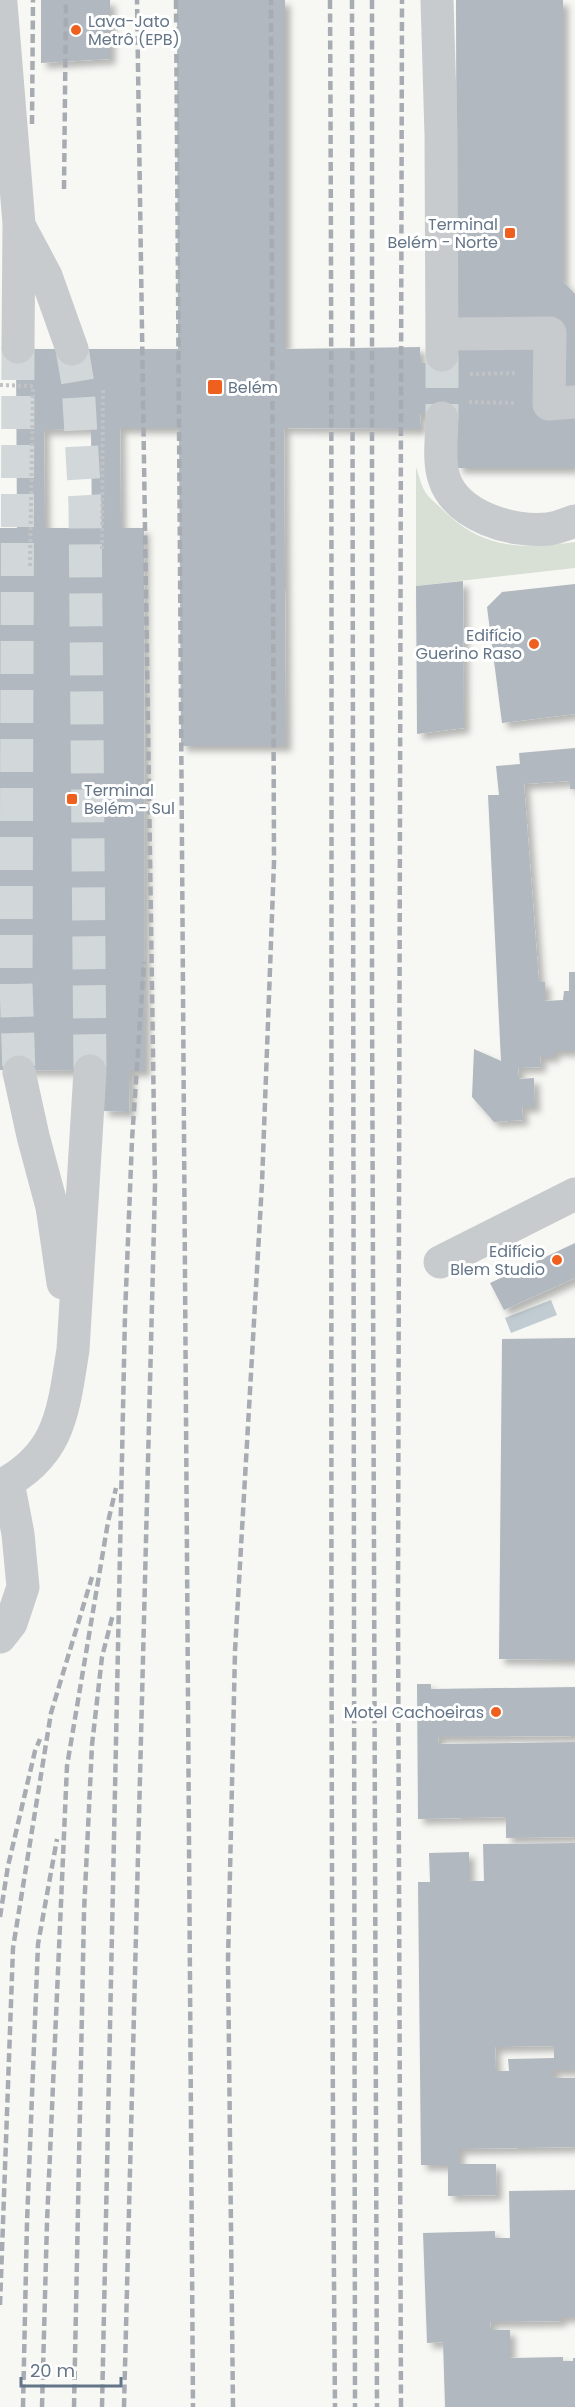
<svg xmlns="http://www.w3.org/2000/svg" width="575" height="2407" font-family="Poppins,sans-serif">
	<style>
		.green { fill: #d8e0d5 }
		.water { fill: #c1ccd2 }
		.building { fill: #b1b8bf; fill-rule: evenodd; filter: url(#shadow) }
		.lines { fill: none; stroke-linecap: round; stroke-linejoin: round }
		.minor-tunnel { stroke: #d2d7d9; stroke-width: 33; stroke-dasharray: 33 16; stroke-linecap: butt }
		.path { stroke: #c0c2c5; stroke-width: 4; stroke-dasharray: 3 3; stroke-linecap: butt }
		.minor { stroke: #c7cbce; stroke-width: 33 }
		.rail { stroke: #a7acb3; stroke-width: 4.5; stroke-dasharray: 9 4.5; stroke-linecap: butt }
		.poi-dot { fill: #ef5f1d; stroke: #fff; stroke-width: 2 }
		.labels { text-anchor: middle; stroke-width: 6; stroke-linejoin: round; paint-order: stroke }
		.poi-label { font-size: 16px; fill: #647588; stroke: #fff; text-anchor: end }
	</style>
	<defs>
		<filter id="shadow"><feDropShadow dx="5.5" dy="5.5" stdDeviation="3" flood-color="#0004"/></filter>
	</defs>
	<rect width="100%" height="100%" fill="#f7f8f4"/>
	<path class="green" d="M416,467C419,475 421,486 426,493C430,499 437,504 442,509C483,550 522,549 575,542V568L416,586Z"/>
	<path class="water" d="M551,1300L557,1315L511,1333L505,1318Z"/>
	<path class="building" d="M41,0H110V59L41,63Z
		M177,0H285V349L420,347V363H457L456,0H563V281L575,294V468H457V414H420L421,429L284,428L286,746H181L179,428H120L121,528H144L145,1071H130L129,1112L103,1111V1071L0,1070V528H17L16,349H178ZM91,429L92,528H45L44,430Z
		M463,581L464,728L417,734L416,586Z
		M575,584V714L502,723L487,607L502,592Z
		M575,748V789H570L569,781L524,784L539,982H545V1001L563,1000L564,991H569V972H575V1051H554V1057H540L541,1067L518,1068L519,1079L534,1078L535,1107H522L523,1120L494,1122L472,1097L474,1049L501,1061L488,795H499L496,766L520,764L519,753Z
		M575,1243V1278L504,1310L490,1283Z
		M575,1338V1660L499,1659L502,1339Z
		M417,1684H431V1689L575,1687V1736L438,1737L439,1744L575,1742V1837L506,1838V1817L418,1819Z
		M575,1843V2070H553V2078H575V2147L459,2149V2164H496L497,2195L448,2196V2165H421L418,1882H430L429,1853L469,1852V1881H484L483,1844ZM554,2046V2058L508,2059L509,2071H496L495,2047Z
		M575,2190V2317H561V2321L490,2322L491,2330H510V2358L563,2357V2361H573V2358H575V2407H445L443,2342L427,2343L423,2233L495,2231V2238H510L509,2191Z"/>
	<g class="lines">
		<path class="minor-tunnel" d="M18,347L16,984L19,1072
			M72,349L78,384L85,504L90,1071
			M442,355V418"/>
		<path class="path" d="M470,374L516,373
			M0,385L33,386L30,566
			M469,402L516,403
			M102,549L103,389"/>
		<path class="minor" d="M437,0L441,135L442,355
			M1,3L19,224L18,347
			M21,229L46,276L72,349
			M451,334L550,333L549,404L575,402
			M442,418C442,436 438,460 444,478C456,516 512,533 548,529C557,528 566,524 575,521
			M19,1072L33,1136L52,1207L63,1283
			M440,1262L575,1194
			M0,1486C61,1455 63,1411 73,1350L90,1071
			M0,1637L11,1623L23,1587L18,1534L8,1482"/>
		<path class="rail" d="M176,0L193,2407
			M330,0C334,802 328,1605 335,2407
			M352,0L355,2407
			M372,0V994L377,2407
			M32,124L33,0
			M64,189L66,0
			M0,1917L8,1866L35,1751L40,1739
			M0,2305L13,1948L51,1713L92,1577
			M23,2407L27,2222L38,1944L57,1839
			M42,2407L47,2222L67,1766L108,1522L116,1488
			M74,2407L84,1912L92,1745L102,1657L113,1614
			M102,2407L125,1315L132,1140L144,962
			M124,2407L155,1186L137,0
			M233,2407L228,1961L235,1651L262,1183L274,862L271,0
			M401,2407L398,1609L402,0"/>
	</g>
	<g class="poi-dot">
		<circle cx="76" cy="30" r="6"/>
		<rect x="504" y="227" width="12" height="12" rx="3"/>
		<rect x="207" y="379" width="16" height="16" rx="3"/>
		<circle cx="534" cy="644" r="6"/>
		<rect x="66" y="793" width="12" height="12" rx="3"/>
		<circle cx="557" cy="1260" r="6"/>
		<circle cx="496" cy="1712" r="6"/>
	</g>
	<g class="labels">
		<g class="poi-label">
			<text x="88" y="27" text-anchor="start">Lava-Jato<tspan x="88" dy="18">Metrô (EPB)</tspan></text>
			<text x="498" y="230">Terminal<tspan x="498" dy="18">Belém - Norte</tspan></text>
			<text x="228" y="393" text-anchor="start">Belém</text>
			<text x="522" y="641">Edifício<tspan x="522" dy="18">Guerino Raso</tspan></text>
			<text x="84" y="796" text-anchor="start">Terminal<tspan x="84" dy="18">Belém - Sul</tspan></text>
			<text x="545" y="1257">Edifício<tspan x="545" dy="18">Blem Studio</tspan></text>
			<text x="484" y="1718">Motel Cachoeiras</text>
		</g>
	</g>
	<path d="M21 2377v9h100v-9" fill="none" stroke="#647588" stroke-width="3"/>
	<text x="30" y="2377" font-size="18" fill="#647588" stroke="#ffffff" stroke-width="4.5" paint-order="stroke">20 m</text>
</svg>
